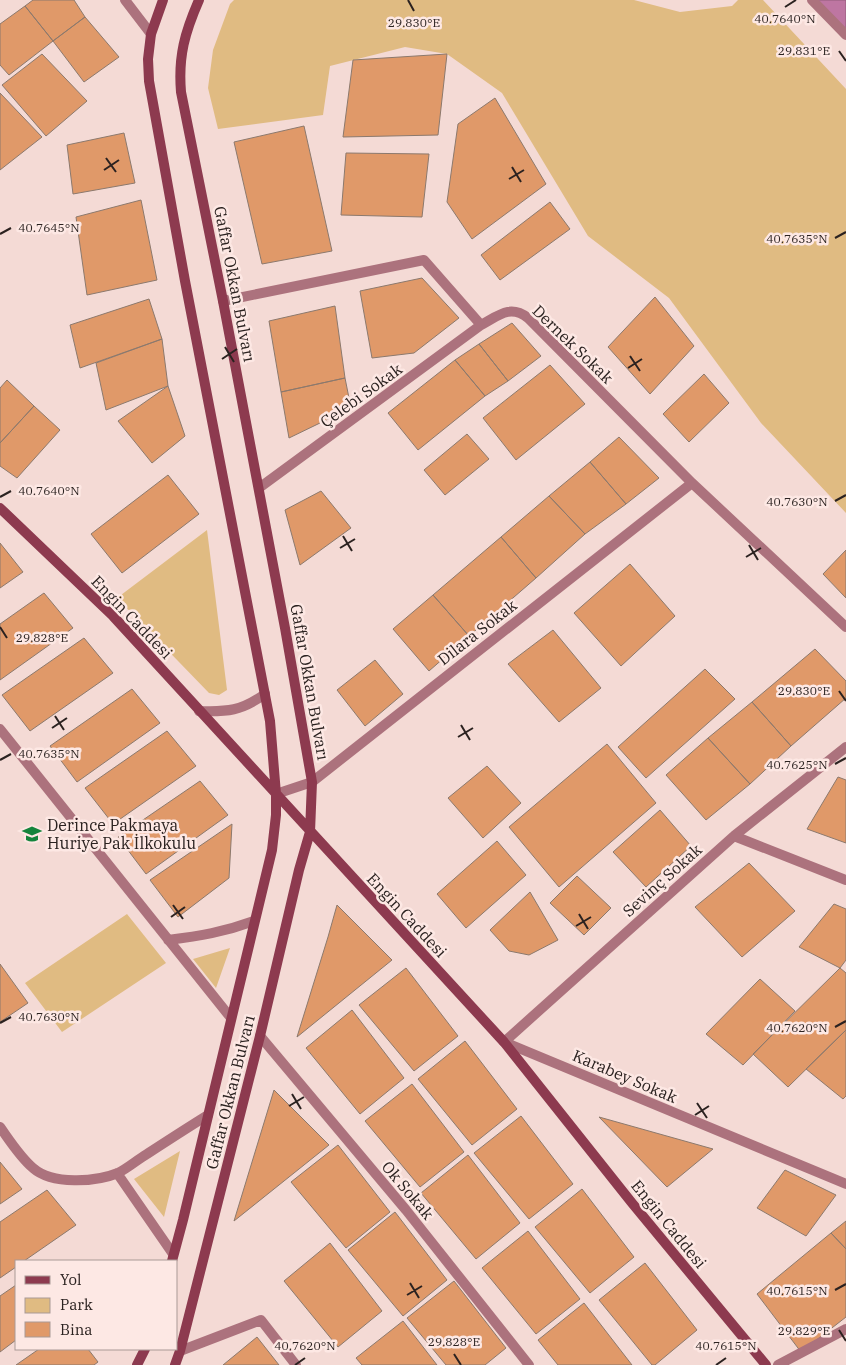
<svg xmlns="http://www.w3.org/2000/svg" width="846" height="1365" font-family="'IBM Plex Serif',serif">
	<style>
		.green { fill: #e0bb82 }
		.water { fill: #be76a2; stroke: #925d7b }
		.building { fill: #e09969; stroke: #8c796d }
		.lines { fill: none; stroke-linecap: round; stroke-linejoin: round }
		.street { stroke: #ac727d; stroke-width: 10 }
		.secondary { stroke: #8d3a4f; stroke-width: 10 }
		.ticks { fill: none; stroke: #2b2220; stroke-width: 2 }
		.labels { text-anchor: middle; stroke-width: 5; stroke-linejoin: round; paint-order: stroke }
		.street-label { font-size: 16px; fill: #2b2220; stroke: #fde8e4 }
		.poi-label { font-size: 16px; fill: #2b2220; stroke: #fde8e4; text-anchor: start }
		.ticks-label { font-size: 12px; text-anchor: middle; fill: #2b2220; stroke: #fde8e4; stroke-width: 5; stroke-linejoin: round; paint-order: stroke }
	</style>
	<rect width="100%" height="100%" fill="#f4dad5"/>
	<path class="green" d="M234,0H634L680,12L732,6L738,0H763L846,89V513L761,423L669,298L588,236L502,93L447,54L405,47L330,66L323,115L218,129L208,88L213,50L230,4Z
		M207,530L227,690L219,695L209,693L117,598Z
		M127,914L166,963L62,1032L25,983Z
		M230,948L216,988L193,959Z
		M180,1151L164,1217L134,1179Z"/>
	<path class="water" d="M812,0H846V35Z"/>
	<path class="building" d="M33,0H74L85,17L53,41L25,6Z
		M25,6L53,41L9,75L0,65V24Z
		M85,17L119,57L84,82L53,41Z
		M42,54L87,101L46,136L2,85Z
		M447,54L438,135L343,137L353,60Z
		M0,93L42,137L0,170Z
		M495,98L546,184L472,239L447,202L458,124Z
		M304,126L332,251L262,264L234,142Z
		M124,133L135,183L73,194L67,145Z
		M346,153L429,154L422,217L341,215Z
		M141,200L157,280L87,295L76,217Z
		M550,202L570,229L500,280L481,255Z
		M422,278L459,318L414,353L372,358L360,291Z
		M655,297L694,346L650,394L608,347Z
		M149,299L162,339L80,368L70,325Z
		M335,306L345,378L281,392L269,321Z
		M512,323L541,356L508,381L479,344Z
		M162,339L168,386L106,410L96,363Z
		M479,344L508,381L485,396L455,360Z
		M455,360L485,396L418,450L388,413Z
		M550,365L585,404L516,460L483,418Z
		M704,374L729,403L689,442L663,414Z
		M345,378L351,408L289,438L281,392Z
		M7,380L34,406L0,443V388Z
		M168,386L185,436L152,463L118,421Z
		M34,406L60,430L17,478L0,466V443Z
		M467,434L489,459L445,495L424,470Z
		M619,437L659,478L626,504L590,462Z
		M590,462L626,504L585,534L549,496Z
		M168,475L199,514L122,573L91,534Z
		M321,491L351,528L300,565L285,510Z
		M549,496L585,534L536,578L501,537Z
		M501,537L536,578L469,636L433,595Z
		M0,543L23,572L0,588Z
		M846,550V598L823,574Z
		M630,564L675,616L621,666L574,613Z
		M44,593L73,628L0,680V624Z
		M433,595L469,636L429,671L393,629Z
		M553,630L601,688L559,722L508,664Z
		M84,638L113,673L30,731L2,695Z
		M815,649L846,681V698L791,746L752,702Z
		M375,660L403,694L365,726L337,690Z
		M705,669L735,699L646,778L618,747Z
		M132,689L160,723L77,782L50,746Z
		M752,702L791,746L750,784L708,738Z
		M167,731L196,766L113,824L85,788Z
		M708,738L750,784L706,820L666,775Z
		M607,744L656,803L559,887L509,827Z
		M487,766L521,803L483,838L448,798Z
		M838,777L846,780V843L807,829Z
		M200,781L228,815L146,874L118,837Z
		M660,810L691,846L646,887L613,852Z
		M232,824L229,878L178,917L150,880Z
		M497,841L526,875L466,928L437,894Z
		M749,863L795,911L742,957L695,907Z
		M577,876L611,908L584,935L550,903Z
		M530,892L558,940L529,955L509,951L490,930Z
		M834,904L846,909V960L840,968L799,947Z
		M337,905L392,960L297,1037L328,937Z
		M0,964L28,1003L0,1022Z
		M406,968L458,1036L414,1071L359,1005Z
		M840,968L846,973V1030L788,1087L753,1054Z
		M760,979L795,1011L743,1065L706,1034Z
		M352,1010L404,1078L360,1114L306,1048Z
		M846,1030V1096L843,1099L806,1069Z
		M465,1041L517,1109L472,1145L418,1079Z
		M412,1084L464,1152L420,1187L365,1121Z
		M274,1090L329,1145L234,1221Z
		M521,1116L573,1184L529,1219L474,1153Z
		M599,1117L713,1149L667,1187Z
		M338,1145L390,1212L346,1248L291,1182Z
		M468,1155L520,1223L476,1259L421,1193Z
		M0,1162L22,1189L0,1204Z
		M785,1170L836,1195L806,1236L757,1208Z
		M582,1189L634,1257L590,1293L535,1227Z
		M47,1190L76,1225L24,1261H16V1267L0,1278V1222Z
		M395,1212L447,1280L403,1316L348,1250Z
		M846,1221V1249L831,1233Z
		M528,1231L580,1299L536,1334L482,1268Z
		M831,1233L846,1249V1317L801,1352L757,1294Z
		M330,1243L382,1311L338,1347L284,1281Z
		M645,1263L697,1330L655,1365H652L599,1300Z
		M454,1281L506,1348L485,1365H446L407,1318Z
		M16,1285V1340L0,1352V1296Z
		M584,1303L632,1365H558L538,1340Z
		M403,1321L437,1365H362L356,1358Z
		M257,1337L279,1365H223Z
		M39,1349H88L98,1362L94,1365H16Z"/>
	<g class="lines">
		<path class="street" d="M125,0L151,34
			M812,0L846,35
			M223,301L424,260L481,325C498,316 510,304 528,318L692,483L846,627
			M259,488L481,325
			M199,711C228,712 241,711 265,694
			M0,729L231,1018
			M846,747L734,836L504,1042L846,1184
			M276,794L312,782L692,483
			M734,836L846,880
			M168,940C200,936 224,932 254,921
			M260,1036L406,1210L529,1365
			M0,1127C10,1141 20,1157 33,1168C52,1185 96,1182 118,1173C128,1168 137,1160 147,1154C167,1141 187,1128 208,1115
			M117,1173L173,1254
			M180,1351L261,1320L296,1365
			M778,1365L846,1329"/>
		<path class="secondary" d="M163,0L151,34L148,59L149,81L185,281L270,721L276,794V815L272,850L183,1220L172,1261
			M0,508L113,616L504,1042L632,1203L766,1365
			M137,1365L145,1349
			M175,1365L180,1351L260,1036L299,870L310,832L312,782L285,628L223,301L181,92C178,56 185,32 199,0"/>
	</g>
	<path class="ticks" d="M408,0L414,11M785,7L796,0M839,51L846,61M106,158L116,172M512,167L521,182M104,170L119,160M509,179L524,170M0,234L11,228M835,238L846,232M225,347L234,362M630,356L640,371M222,359L237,349M628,368L642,359M0,497L11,491M835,501L846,495M343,536L352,551M749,545L758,560M340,548L355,539M746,557L761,548M0,627L7,638M839,691L846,701M55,716L64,730M461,725L470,740M52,728L67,718M458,737L473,728M0,760L11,754M835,764L846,758M173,905L183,919M579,914L588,929M171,917L185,907M576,926L591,917M0,1023L11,1017M835,1027L846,1021M292,1094L301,1109M697,1103L707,1118M289,1106L304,1097M695,1115L709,1106M410,1283L419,1298M835,1290L846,1284M407,1295L422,1286M839,1330L846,1341M454,1354L461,1365M295,1365L305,1358M716,1365L726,1358"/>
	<defs>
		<g id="school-bare" transform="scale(1.5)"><path d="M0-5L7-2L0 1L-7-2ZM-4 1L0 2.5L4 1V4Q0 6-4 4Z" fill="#14843c" stroke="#fde8e4" stroke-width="2.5" paint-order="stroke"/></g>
	</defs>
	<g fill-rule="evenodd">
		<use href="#school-bare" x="32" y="834"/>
	</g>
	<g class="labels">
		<g class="street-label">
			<text transform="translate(235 284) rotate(79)" y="6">Gaffar Okkan Bulvarı</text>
			<text transform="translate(573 344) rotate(44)" y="6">Dernek Sokak</text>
			<text transform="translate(361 395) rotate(-36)" y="6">Çelebi Sokak</text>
			<text transform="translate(132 617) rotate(46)" y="6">Engin Caddesi</text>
			<text transform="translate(477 632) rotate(-38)" y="6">Dilara Sokak</text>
			<text transform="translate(310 682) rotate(80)" y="6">Gaffar Okkan Bulvarı</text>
			<text transform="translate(662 880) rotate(-42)" y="6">Sevinç Sokak</text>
			<text transform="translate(407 915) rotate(47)" y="6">Engin Caddesi</text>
			<text transform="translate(625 1076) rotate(23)" y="6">Karabey Sokak</text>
			<text transform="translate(230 1092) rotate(-76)" y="6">Gaffar Okkan Bulvarı</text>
			<text transform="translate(408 1190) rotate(50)" y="6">Ok Sokak</text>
			<text transform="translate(669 1224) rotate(51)" y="6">Engin Caddesi</text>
		</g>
		<g class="poi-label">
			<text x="47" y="831">Derince Pakmaya<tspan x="47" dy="18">Huriye Pak İlkokulu</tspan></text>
		</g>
	</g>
	<g class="ticks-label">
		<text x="785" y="23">40.7640°N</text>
		<text x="414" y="27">29.830°E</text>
		<text x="804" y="55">29.831°E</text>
		<text x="49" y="232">40.7645°N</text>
		<text x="797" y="243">40.7635°N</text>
		<text x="49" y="495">40.7640°N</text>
		<text x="797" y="506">40.7630°N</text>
		<text x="42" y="642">29.828°E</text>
		<text x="804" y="695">29.830°E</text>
		<text x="49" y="758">40.7635°N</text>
		<text x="797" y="769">40.7625°N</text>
		<text x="49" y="1021">40.7630°N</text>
		<text x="797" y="1032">40.7620°N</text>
		<text x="797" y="1295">40.7615°N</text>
		<text x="804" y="1335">29.829°E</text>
		<text x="454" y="1346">29.828°E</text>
		<text x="305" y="1350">40.7620°N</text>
		<text x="726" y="1350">40.7615°N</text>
	</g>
	<rect x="15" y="1260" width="162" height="90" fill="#fde8e4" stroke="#a99996"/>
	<rect x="25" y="1276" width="25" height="8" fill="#8d3a4f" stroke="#a99996"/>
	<text x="60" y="1285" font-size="15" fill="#2b2220">Yol</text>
	<rect x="25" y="1298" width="25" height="15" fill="#e0bb82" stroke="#a99996"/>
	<text x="60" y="1310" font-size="15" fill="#2b2220">Park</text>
	<rect x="25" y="1322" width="25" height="15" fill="#e09969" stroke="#a99996"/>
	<text x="60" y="1335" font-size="15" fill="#2b2220">Bina</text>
</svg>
